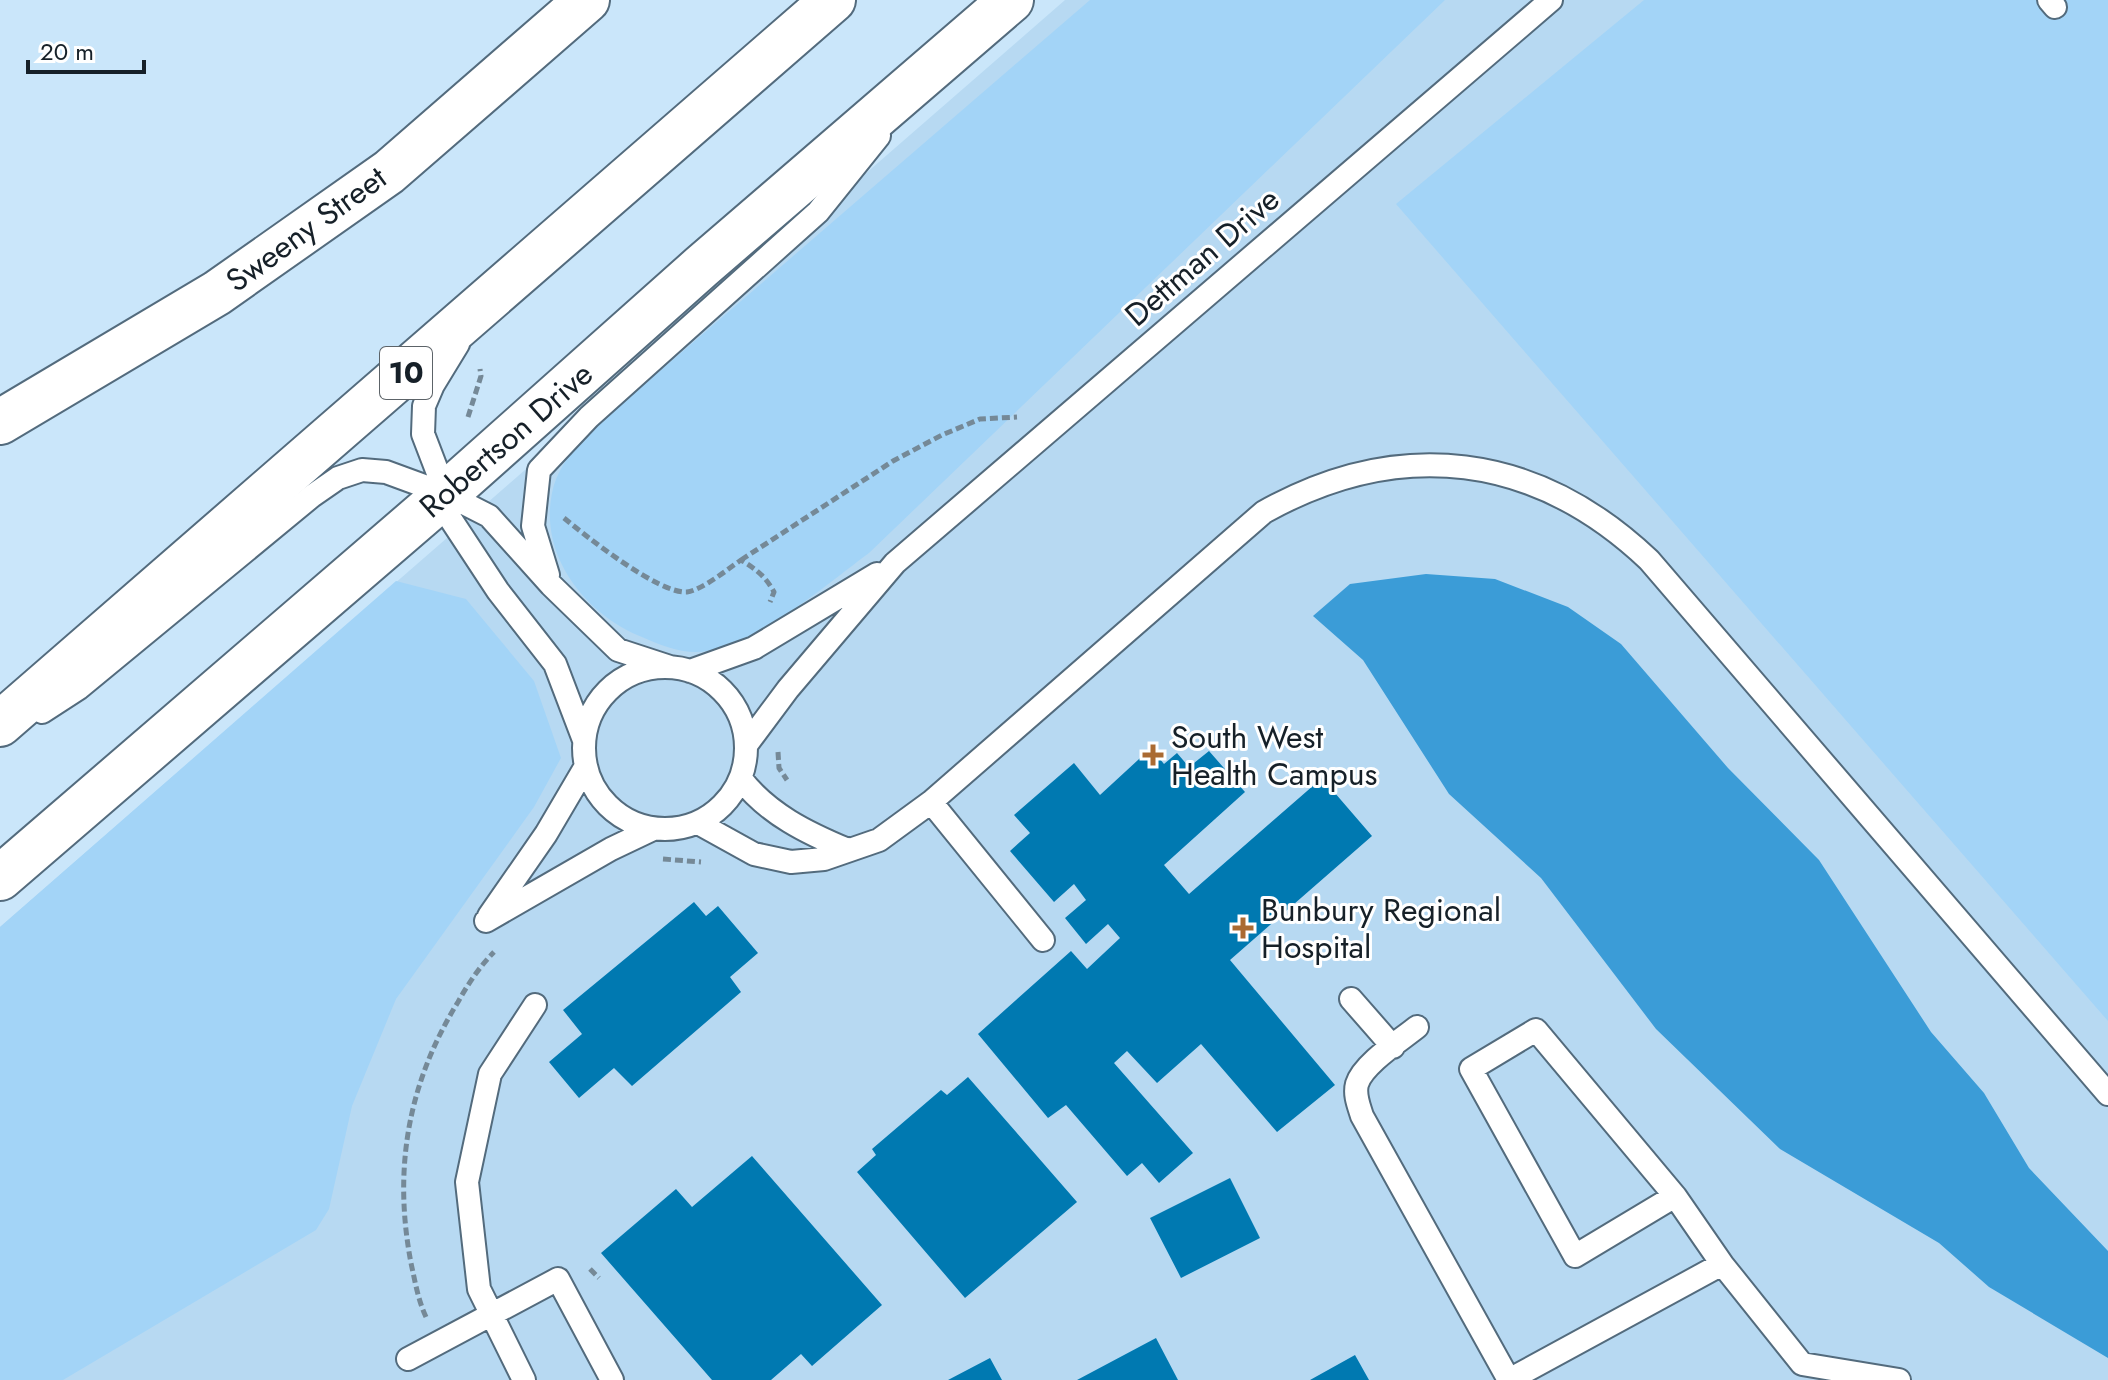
<svg xmlns="http://www.w3.org/2000/svg" width="2108" height="1380" font-family="Jost,sans-serif">
	<style>
		.built { fill: #b7d9f2 }
		.green { fill: #a3d4f7 }
		.water { fill: #3b9cd7 }
		.building { fill: #0079b1 }
		.lines { fill: none; stroke-linecap: round; stroke-linejoin: round }
		.service-casing { stroke: #536b7d; stroke-width: 26 }
		.minor-casing { stroke: #536b7d; stroke-width: 48 }
		.trunk-casing { stroke: #536b7d; stroke-width: 48 }
		.path { stroke: #758997; stroke-width: 5; stroke-dasharray: 8 4; stroke-linecap: butt }
		.service { stroke: #fff; stroke-width: 22 }
		.minor { stroke: #fff; stroke-width: 44 }
		.trunk { stroke: #fff; stroke-width: 44 }
		.poi-dot { fill: #aa6a32; stroke: #fff; stroke-width: 3 }
		.labels { text-anchor: middle; stroke-width: 6; stroke-linejoin: round; paint-order: stroke }
		.shield { fill: #fff; stroke: #5c6368; stroke-width: 2 }
		.shield-label { font-size: 30px; font-weight: bold; fill: #162028 }
		.street-label { font-size: 32px; fill: #162028; stroke: #fff }
		.poi-label { font-size: 32px; fill: #162028; stroke: #fff; text-anchor: start }
	</style>
	<rect width="100%" height="100%" fill="#cae6fa"/>
	<path class="built" d="M1065,0H2108V1380H0V927Z"/>
	<path class="green" d="M1090,0H1445L869,553C827,584 759,643 707,651C685,655 662,646 642,637C586,615 539,556 552,493C556,472 569,456 581,439Z
		M1644,0H2108V1021L1396,204Z
		M396,581L466,599L534,681L561,758L534,807L396,999L352,1106L329,1209L316,1230L63,1380H0V927Z"/>
	<path class="water" d="M1426,574L1495,579L1568,607L1621,644L1728,768L1819,860L1931,1032L1984,1093L2029,1168L2108,1251V1358L1989,1287L1939,1243L1780,1149L1656,1029L1541,878L1449,794L1363,660L1313,616L1350,584Z"/>
	<path class="building" d="M1151,748L1164,764L1177,753L1189,767L1209,751L1245,792L1164,865L1189,894L1322,778L1372,836L1230,960L1335,1085L1277,1132L1201,1044L1157,1083L1127,1051L1114,1063L1193,1153L1159,1183L1142,1163L1127,1176L1066,1105L1048,1118L978,1034L1071,951L1087,969L1120,938L1108,924L1086,944L1065,918L1086,900L1074,884L1054,902L1010,851L1030,833L1014,815L1074,763L1100,795Z
		M694,902L706,916L718,906L758,953L730,977L741,992L632,1086L614,1068L579,1098L549,1062L582,1034L563,1010Z
		M968,1077L1077,1202L965,1298L857,1172L876,1155L872,1149L941,1090L947,1095Z
		M752,1156L882,1305L812,1366L801,1354L771,1380H712L601,1253L676,1189L692,1207Z
		M1230,1178L1260,1238L1181,1278L1150,1218Z
		M1156,1338L1178,1380H1077Z
		M1355,1355L1369,1380H1310Z
		M990,1358L1002,1380H948Z"/>
	<g class="lines">
		<g class="service-casing">
			<path id="service" d="M2049,0L2055,7
				M458,344L433,385L424,406L423,434L446,494V512L498,591L555,664L584,740
				M548,575L533,526L539,470L589,417L818,212L879,136
				M584 748a81 81 0 1 1 162 0a81 81 0 1 1-162 0Z
				M690,671L754,648L877,574
				M42,712L79,688L312,496L338,478L362,470L386,472L446,494L489,516L551,585L618,650L670,667
				M747,744L788,689L895,563L1551,0
				M741,779C768,814 807,833 848,850
				M931,802L1043,940
				M698,823L754,854L791,862L824,859L879,840L931,802L1264,512C1400,436 1536,453 1649,560L2108,1094
				M489,916L546,834L586,766
				M486,921L611,849L653,829
				M1351,999L1393,1047
				M1417,1027C1401,1040 1363,1064 1357,1084C1354,1095 1359,1106 1362,1116L1509,1380L1722,1264L1802,1364L1899,1380
				M1675,1196L1575,1256L1471,1069L1536,1030L1675,1196L1722,1264
				M408,1359L558,1279L612,1380
				M524,1380L479,1289L467,1182L490,1074L535,1005"/>
		</g>
		<g class="minor-casing">
			<path id="minor" d="M0,422L217,293L389,172L587,0"/>
		</g>
		<g class="trunk-casing">
			<path id="trunk" d="M0,724L833,0
				M0,878L446,494L701,267L1011,0"/>
		</g>
		<path class="path" d="M468,417L481,376L480,369
			M564,518C587,537 659,594 687,592C702,590 728,569 741,560C756,569 766,577 774,592L770,602
			M741,560L893,461L942,435L980,419L1017,417
			M778,752L779,768L787,780
			M663,859L701,862
			M590,1269L599,1278
			M426,1317C418,1300 415,1281 411,1263C393,1169 408,1083 458,1002C468,984 480,966 494,952"/>
		<use href="#service" class="service"/>
		<use href="#minor" class="minor"/>
		<use href="#trunk" class="trunk"/>
	</g>
	<g class="poi-dot">
		<path d="M1149 743h8v8h8v8h-8v8h-8v-8h-8v-8h8z"/>
		<path d="M1239 916h8v8h8v8h-8v8h-8v-8h-8v-8h8z"/>
	</g>
	<g class="labels">
		<rect class="shield" x="380" y="347" width="52" height="52" rx="6"/>
		<g class="shield-label">
			<text x="406" y="383">10</text>
		</g>
		<g class="street-label">
			<text transform="translate(306 229) rotate(-36)" y="11">Sweeny Street</text>
			<text transform="translate(1202 257) rotate(-41)" y="11">Dettman Drive</text>
			<text transform="translate(506 440) rotate(-41)" y="11">Robertson Drive</text>
		</g>
		<g class="poi-label">
			<text x="1171" y="748">South West<tspan x="1171" dy="37">Health Campus</tspan></text>
			<text x="1261" y="921">Bunbury Regional<tspan x="1261" dy="37">Hospital</tspan></text>
		</g>
	</g>
	<path d="M28 60v12h116v-12" fill="none" stroke="#162028" stroke-width="4"/>
	<text x="40" y="60" font-size="24" fill="#162028" stroke="#ffffff" stroke-width="6" paint-order="stroke">20 m</text>
</svg>
